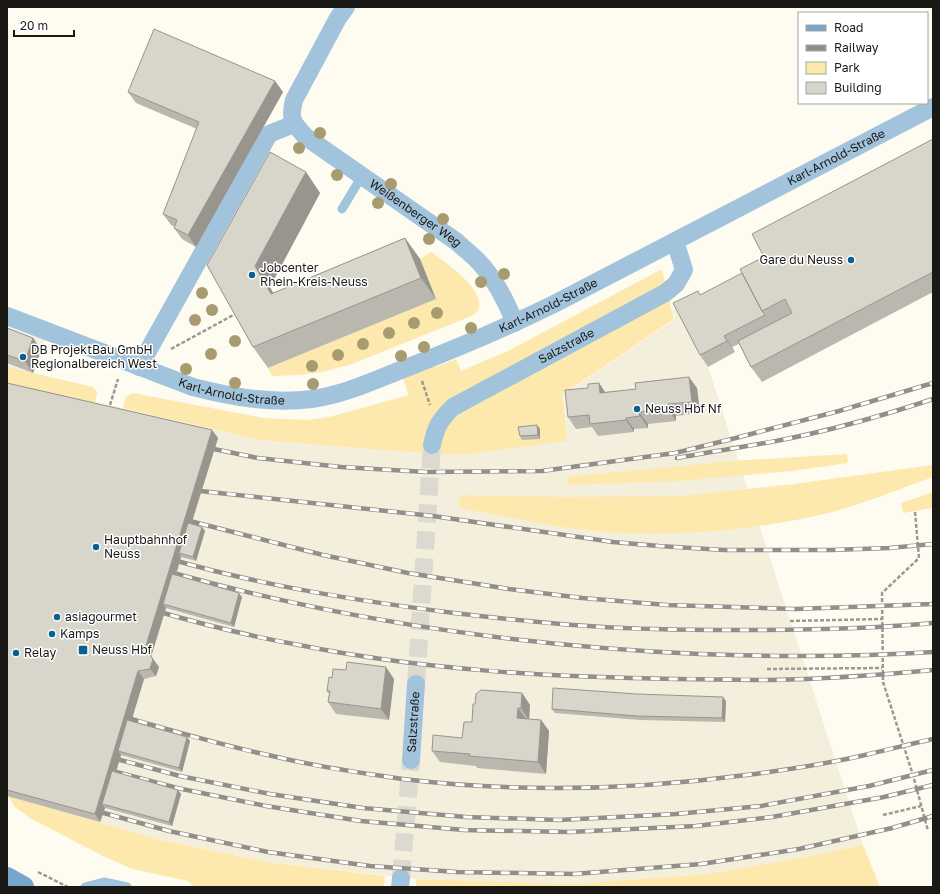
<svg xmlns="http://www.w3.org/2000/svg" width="940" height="894" font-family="'Golos Text',sans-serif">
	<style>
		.built { fill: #f4eedd }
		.green { fill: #fde9ae }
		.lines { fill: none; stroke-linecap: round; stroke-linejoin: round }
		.street-tunnel { stroke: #dcd9d0; stroke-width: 18; stroke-dasharray: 18 9; stroke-linecap: butt }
		.path { stroke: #9b9991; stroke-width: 2.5; stroke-dasharray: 4 2; stroke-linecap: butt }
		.lane { stroke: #a2c3dc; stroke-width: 9 }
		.street { stroke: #a2c3dc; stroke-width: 18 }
		.secondary { stroke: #75a7cc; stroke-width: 22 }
		.rail-casing { stroke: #918f88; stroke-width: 4.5 }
		.rail { stroke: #fff; stroke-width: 3; stroke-dasharray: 9; stroke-linecap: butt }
		.tree { fill: #a79b6f }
		.wall { fill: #bab7af }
		.shaded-wall { fill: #97958e }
		.building { fill: #d8d5cb; stroke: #97958e }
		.poi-dot { fill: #086192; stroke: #fff; stroke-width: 1.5 }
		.labels { text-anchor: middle; stroke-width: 3; stroke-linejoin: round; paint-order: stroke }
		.street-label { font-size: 12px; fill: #1a1915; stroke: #fff }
		.poi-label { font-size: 12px; fill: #1a1915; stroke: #fff; text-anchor: start }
	</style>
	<rect width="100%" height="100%" fill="#fefbf1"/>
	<path class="built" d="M672,306L681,315L708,367L863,845L799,858L707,874L572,884L416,879L267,862L160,840L7,796V327L45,341L33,374L93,387L97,392L95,403L123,408L259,440L406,452L462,455L567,440L564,394L675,319Z"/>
	<path class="green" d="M431,252C445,262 496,296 474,315L352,364L322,372L299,375L272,376L268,368L436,299L420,259Z
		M662,269L674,319L563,394L567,441L462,455L406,452L259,440L123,408L126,397L133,393L264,418L307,420L329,417L409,395L403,379L414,371L429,365L436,367L456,359L461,371L510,350Z
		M7,367L93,387L97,392L95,403L7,386Z
		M847,454L848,463L792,471L679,481L567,485V477L732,461Z
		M933,465V477C897,490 861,505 824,514C742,533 653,539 569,528C532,523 495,514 459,508L460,495L567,497L681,496L794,484Z
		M933,492V508L903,513L901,503Z
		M8,796L160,840L267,862L385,876L384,887H193L188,881L132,869L103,856L30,818L15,807Z
		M863,845L880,887H416V879L572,884L707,874L799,858Z"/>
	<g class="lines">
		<path class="street-tunnel" d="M416,684L432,445
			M401,878L411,760"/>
		<path class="path" d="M171,349L237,313
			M422,381L430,405
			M110,405L118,379
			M915,512L919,558L882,593L883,682L913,775L928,831
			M790,621L882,619
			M767,669L882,668
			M883,815L921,806
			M38,872L68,887"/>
		<path class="lane" d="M342,209L362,176
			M85,887L104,882L127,887"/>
		<g class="street">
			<path id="s1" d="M346,7L338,18L294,100C289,120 293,123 306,137L457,242C463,248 470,253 476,259C494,277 505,299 515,323"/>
			<path id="s2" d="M7,316L193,387C232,397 271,404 312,399C343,395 373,381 401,370C453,350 505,328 554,304L933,107"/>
			<path d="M139,367L265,141L269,134L294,124"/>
			<path id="s3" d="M432,445C436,426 440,420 453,407L665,293L676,284L684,270L675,241"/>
			<path id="s4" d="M411,760L416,684"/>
			<path d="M400,887L401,878"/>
		</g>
		<path class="secondary" d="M7,878L23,887"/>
		<g class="rail-casing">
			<path id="rail" d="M204,447L258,458L341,467L426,472L542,471L675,453L728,440L839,411L933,383
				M677,458C710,452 743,447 776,441C829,431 882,416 933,399
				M191,490L433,516L613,542L659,546L724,550H831L889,548L933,544
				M182,519L323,555L408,573L509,589L582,598L667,605L795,609L933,604
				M170,559C263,586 359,601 454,613C521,621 588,628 655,629C683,630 712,630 740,630C804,630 869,629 933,623
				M166,571C340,620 519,646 700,654C777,657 855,657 933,652
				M153,610C201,624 249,636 299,645C423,670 550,677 676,679C708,679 740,680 771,680C825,679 879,675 933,670
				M121,716C173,731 224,746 277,757C318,767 361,773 403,779C517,793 633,790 746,775C786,770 826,764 865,755C887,750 910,744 933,739
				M109,757L180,776L270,794L363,808L466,817L559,820L676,814L761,806L869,786L933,770
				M105,769L177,788L266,806L361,821L464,830L569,832L696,826L772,817L884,797L933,785
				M93,810L169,831L268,852L370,866L457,872L574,874L701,864L799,849L892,828L933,816"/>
		</g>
		<use href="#rail" class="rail"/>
	</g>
	<g class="tree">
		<circle cx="320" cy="133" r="6"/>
		<circle cx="299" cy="148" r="6"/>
		<circle cx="337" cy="175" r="6"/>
		<circle cx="391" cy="184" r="6"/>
		<circle cx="378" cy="203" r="6"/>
		<circle cx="443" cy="219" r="6"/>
		<circle cx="429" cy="239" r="6"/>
		<circle cx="504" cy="274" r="6"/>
		<circle cx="481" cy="282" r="6"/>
		<circle cx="202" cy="293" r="6"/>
		<circle cx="212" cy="310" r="6"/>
		<circle cx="437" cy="313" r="6"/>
		<circle cx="195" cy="320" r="6"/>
		<circle cx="414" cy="323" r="6"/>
		<circle cx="471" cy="328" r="6"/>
		<circle cx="389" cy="333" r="6"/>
		<circle cx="235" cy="341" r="6"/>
		<circle cx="363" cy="344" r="6"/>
		<circle cx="424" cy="347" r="6"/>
		<circle cx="211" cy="354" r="6"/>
		<circle cx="338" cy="355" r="6"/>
		<circle cx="401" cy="356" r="6"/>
		<circle cx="312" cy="366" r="6"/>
		<circle cx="186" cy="369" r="6"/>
		<circle cx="235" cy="383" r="6"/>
		<circle cx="313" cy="384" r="6"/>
	</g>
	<path class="wall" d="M275,81L283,92L196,247L182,239L174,228L175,227L171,225L163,214L197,129L136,103L128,92Z
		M933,139V292L762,382L751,367L739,344L732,347L735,352L708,367L700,355L742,273L764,257Z
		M306,172L320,193L270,287L273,293L405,238L420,259L436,299L268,368L253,347L207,265Z
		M7,328L33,338L41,350L33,373L7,363Z
		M7,383L212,430L218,438L191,524L202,527L205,531L196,561L181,557L176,575L242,597L234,627L166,608L151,656L159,667L156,676L144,679L131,721L190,741L182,772L121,755L116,772L181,794L172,826L105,808L100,822L7,796Z
		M599,383L605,392L697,388L700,413L676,416V421L648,424V428L634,429V432L598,436L592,427L576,429L568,417L588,388Z
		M540,429V439L522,440L520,436Z
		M346,670L394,679L389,720L336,714L328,702L329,694L327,691L332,678Z
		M522,693L530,705L529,719L541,720L549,731L546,774L477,768L476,766L440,762L432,751L462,738L472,722L475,704Z
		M726,701L725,722L640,720L555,713L552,709Z"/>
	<path class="shaded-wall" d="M275,81L283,92L196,247L188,235Z
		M306,172L320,193L270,287L285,315L271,294L255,266Z
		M405,238L420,259L436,299L421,278Z
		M724,336L732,347L735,352L727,341Z
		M33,338L41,350L33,373L25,361Z
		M689,377L697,388L700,413L692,402Z
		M599,383L607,395L600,393Z
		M668,404L676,416V421L668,409Z
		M639,412L648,424V428L640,416Z
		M626,418L634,429V432L626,420Z
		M537,425L540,429V439L538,435Z
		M212,430L218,438L182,554L179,553L181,557L167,605L163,604L166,608L151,657L145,649Z
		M202,527L205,531L196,561L193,557Z
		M239,593L242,597L234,627L231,623Z
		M153,659L159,667L156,676L150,669Z
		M386,667L394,679L389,720L381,709Z
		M138,671L144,679L122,752L118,751L121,755L106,805L102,804L105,808L100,822L95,814Z
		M522,693L530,705L529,720L521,708Z
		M723,697L726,701L725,722L722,718Z
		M518,708L526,719L517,718Z
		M541,720L549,731L546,774L538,762Z
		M187,737L190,741L182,772L179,768Z
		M178,790L181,794L172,826L169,822Z"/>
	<path class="building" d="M154,29L275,81L188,235L174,228L177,220L163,214L199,122L128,92Z
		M933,139V272L751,367L738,341L792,313L785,299L762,311L740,269L764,257L752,234Z
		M270,152L306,172L255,266L271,294L405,238L421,278L253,347L207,265Z
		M742,273L762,311L765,315L724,336L727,341L700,355L673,303L698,291L700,295Z
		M7,328L33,338L25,361L7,355Z
		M689,377L692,402L668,404V409L639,412L640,416L626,418V420L590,424L589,415L568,417L565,390L588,388V384L599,383L600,393L636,389L635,383Z
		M7,383L212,430L145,649L153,659L150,669L138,671L95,814L7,790Z
		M537,425L538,435L520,436L518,427Z
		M188,523L202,527L193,557L179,553Z
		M172,574L239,593L231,623L163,604Z
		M347,662L386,667L381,709L328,702L330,691H327L329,677L332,678L333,669L346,670Z
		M553,688L637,694L723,697L722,718L637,716L552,709Z
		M481,690L522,693L521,708H518L517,718L541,720L538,762L469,756L470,754L432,751L433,735L462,738L464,722H472L473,704H475L476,694Z
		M127,720L187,737L179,768L118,751Z
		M112,771L178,790L169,822L102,804Z"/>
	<g class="poi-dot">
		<circle cx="851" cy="260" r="4"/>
		<circle cx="252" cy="275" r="4"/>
		<circle cx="23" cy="357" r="4"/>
		<circle cx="637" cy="409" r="4"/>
		<circle cx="96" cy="547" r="4"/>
		<circle cx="57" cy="617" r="4"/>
		<circle cx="52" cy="634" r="4"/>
		<rect x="78" y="645" width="10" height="10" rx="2"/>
		<circle cx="16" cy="653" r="4"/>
	</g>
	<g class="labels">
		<g class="street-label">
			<text dy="4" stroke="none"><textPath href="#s2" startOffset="898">Karl-Arnold-Straße</textPath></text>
			<text dy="4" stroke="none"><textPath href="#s1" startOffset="282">Weißenberger Weg</textPath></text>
			<text dy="4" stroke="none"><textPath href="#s2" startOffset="574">Karl-Arnold-Straße</textPath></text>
			<text dy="4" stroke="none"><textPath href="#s3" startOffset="173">Salzstraße</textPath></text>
			<text dy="4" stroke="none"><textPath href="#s2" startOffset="238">Karl-Arnold-Straße</textPath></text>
			<text dy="4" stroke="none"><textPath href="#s4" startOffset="38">Salzstraße</textPath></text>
		</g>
		<g class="poi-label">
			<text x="843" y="264" text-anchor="end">Gare du Neuss</text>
			<text x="260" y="272">Jobcenter<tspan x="260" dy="14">Rhein-Kreis-Neuss</tspan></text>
			<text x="31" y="354">DB ProjektBau GmbH<tspan x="31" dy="14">Regionalbereich West</tspan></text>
			<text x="645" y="413">Neuss Hbf Nf</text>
			<text x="104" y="544">Hauptbahnhof<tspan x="104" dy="14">Neuss</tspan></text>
			<text x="65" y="621">asiagourmet</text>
			<text x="60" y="638">Kamps</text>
			<text x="92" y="654">Neuss Hbf</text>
			<text x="24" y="657">Relay</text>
		</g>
	</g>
	<rect width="940" height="894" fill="none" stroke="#1a1915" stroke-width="16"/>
	<rect x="798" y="12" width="130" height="92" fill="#ffffff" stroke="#a3a3a1"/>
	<rect x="806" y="25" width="20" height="6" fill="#75a7cc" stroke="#a3a3a1"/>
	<text x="834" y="32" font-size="12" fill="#1a1915">Road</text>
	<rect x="806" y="45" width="20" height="6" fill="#918f88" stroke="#a3a3a1"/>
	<text x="834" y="52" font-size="12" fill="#1a1915">Railway</text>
	<rect x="806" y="62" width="20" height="12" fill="#fde9ae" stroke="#a3a3a1"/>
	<text x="834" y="72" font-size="12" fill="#1a1915">Park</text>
	<rect x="806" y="82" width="20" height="12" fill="#d8d5cb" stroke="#a3a3a1"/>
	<text x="834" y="92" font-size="12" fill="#1a1915">Building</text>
	<path d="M14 30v6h60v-6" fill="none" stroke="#1a1915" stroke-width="2"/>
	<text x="20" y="30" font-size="12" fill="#1a1915" stroke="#ffffff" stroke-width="3" paint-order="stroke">20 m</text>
</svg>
